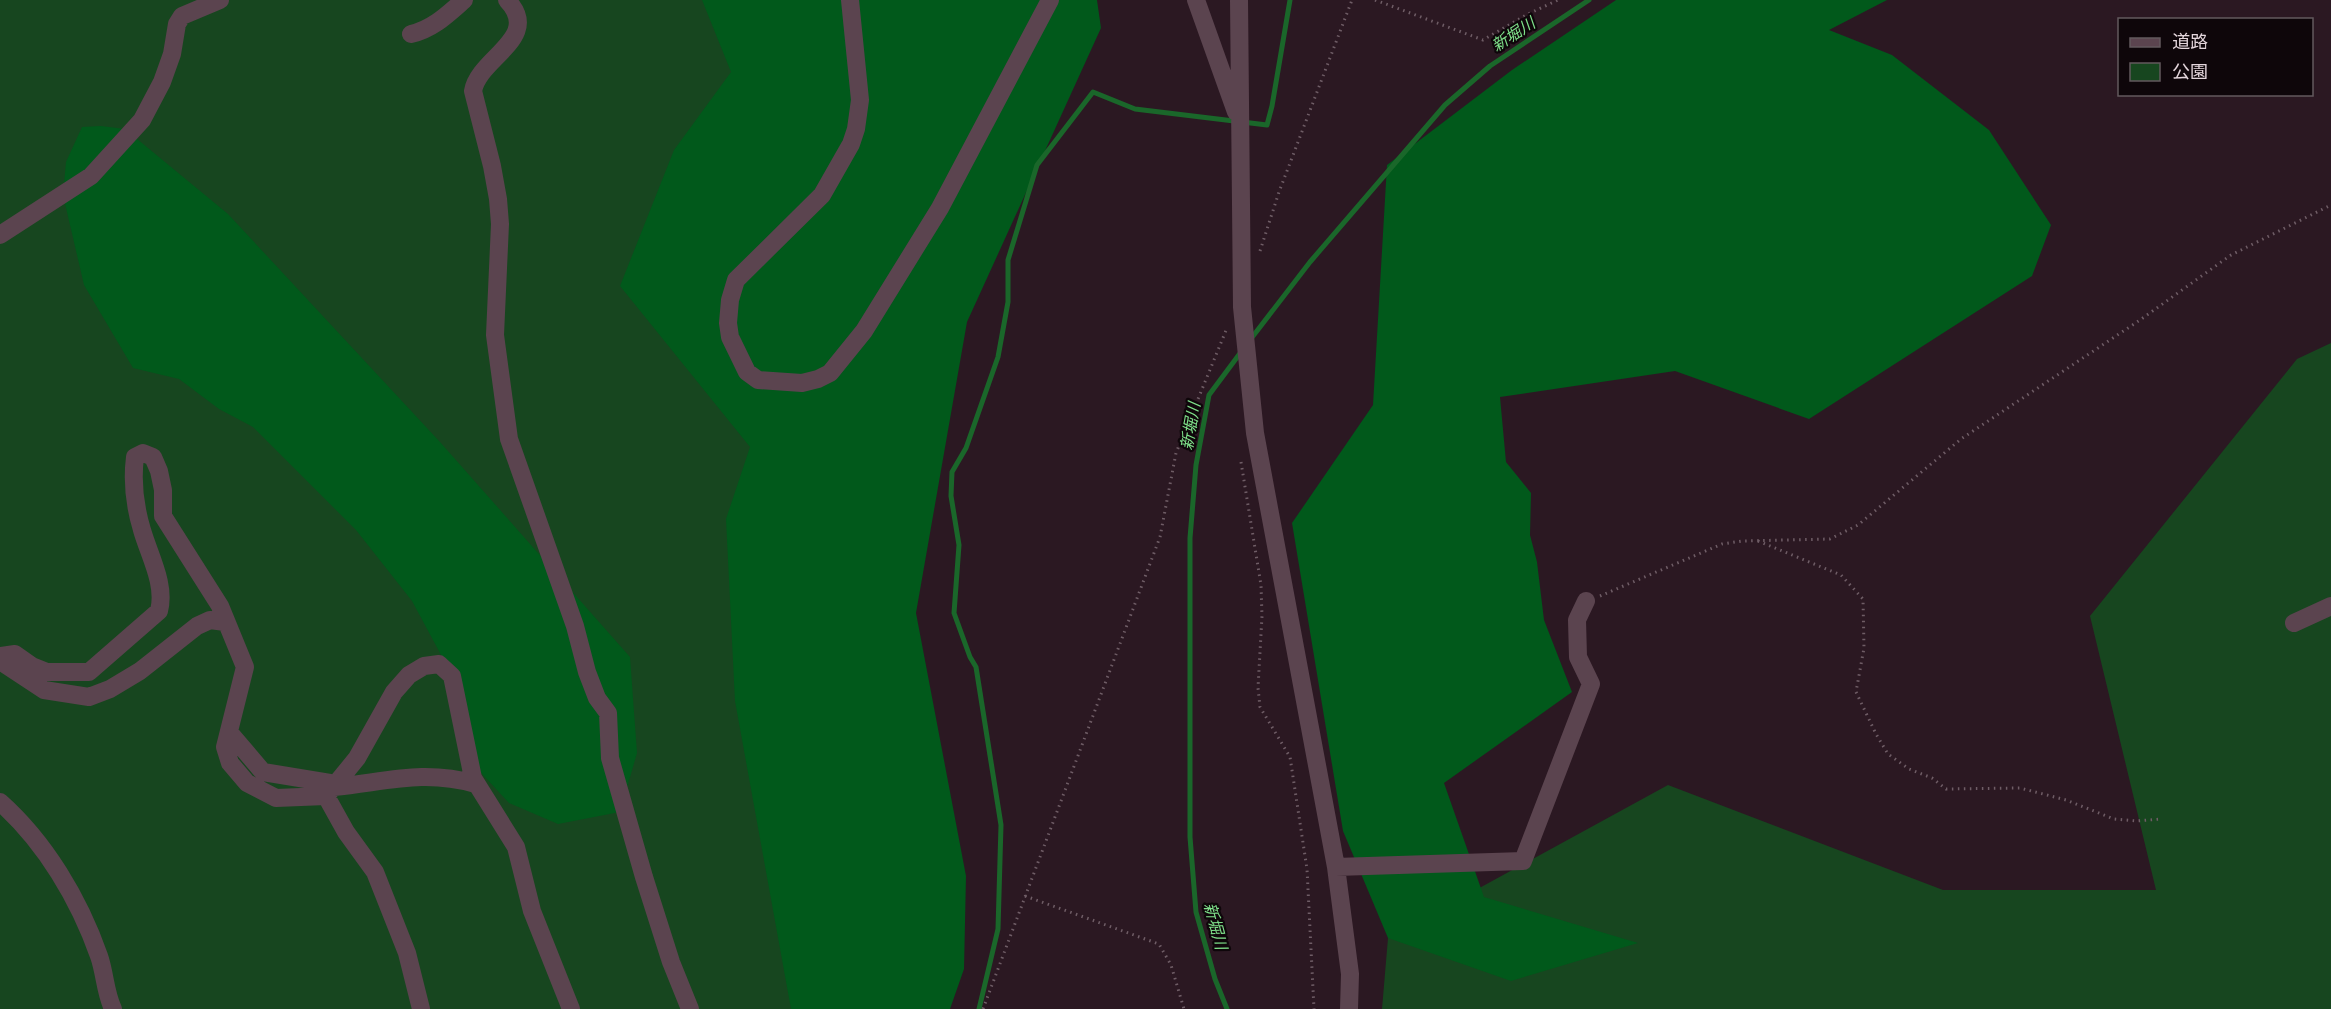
<svg xmlns="http://www.w3.org/2000/svg" width="2331" height="1009" font-family="'Titillium Web','Noto Sans JP',sans-serif">
	<style>
		.green { fill: #17461f }
		.forest { fill: #01591b }
		.lines { fill: none; stroke-linecap: round; stroke-linejoin: round }
		.stream { stroke: #1a672a; stroke-width: 5 }
		.path { stroke: #6f5d66; stroke-width: 3; stroke-dasharray: 1.5 4.5; stroke-linecap: butt }
		.minor { stroke: #5b444f; stroke-width: 18 }
		.labels { text-anchor: middle; stroke-width: 4.5; stroke-linejoin: round; paint-order: stroke }
		.water-label { font-size: 16px; font-style: italic; fill: #7fe08a; stroke: #0e060a }
	</style>
	<rect width="100%" height="100%" fill="#2b1822"/>
	<path class="green" d="M0,0H803L852,413L843,1009H0Z
		M2331,343V1009H1382L1388,938L1668,785L1943,890H2156L2090,616L2297,359Z"/>
	<path class="forest" d="M702,0H1097L1101,28L967,322L916,613L966,876L964,969L950,1009H791L735,701L726,519L750,447L620,286L674,150L731,72Z
		M1616,0H1887L1829,30L1892,55L1989,130L2051,225L2032,276L1809,419L1675,371L1500,397L1506,462L1531,493L1530,535L1537,562L1544,620L1572,692L1444,783L1484,897L1638,943L1511,981L1388,938L1343,831L1292,523L1373,405L1387,165L1512,70Z
		M101,126L125,129L228,214L440,442L630,657L637,753L620,812L558,824L509,803L471,762L454,679L412,601L356,530L253,427L219,409L179,379L133,368L84,285L63,195L66,162L82,127Z"/>
	<g class="lines">
		<path class="stream" d="M1250,340L1310,262L1445,105L1490,66L1589,0
			M979,1009L998,929L1001,825L976,667L970,657L954,613L959,545L951,496L952,472L966,448L998,357L1008,302V260L1037,165L1093,92L1135,109L1267,125L1272,106L1290,0
			M1227,1009L1215,979L1196,912L1190,837V538L1196,465L1209,395L1241,352"/>
		<path class="path" d="M1375,0L1483,40L1526,15L1558,0
			M1260,251L1279,192L1352,0
			M1241,462L1261,585L1262,616L1258,688L1260,707L1290,757L1307,869L1314,1009
			M1758,541L1841,575L1863,599L1864,648L1856,692L1876,734L1888,754L1909,769L1932,778L1946,789L2020,788L2066,800L2114,819L2137,821L2161,819
			M1600,596L1722,544L1742,541L1830,539L1858,525L1961,439L2140,320L2231,255L2331,205
			M1025,896L1159,944L1171,965L1184,1009
			M983,1009L1160,537L1176,453L1227,328"/>
		<path class="minor" d="M507,0C543,38 479,57 473,91L492,166L498,199L500,224L495,335L509,439L575,626L587,672L597,698L608,713L610,758L644,877L671,962L690,1009
			M850,0L860,100L856,129L851,144L822,195L736,280L730,300L728,323L730,337L747,372L758,380L802,383L818,379L830,373L864,331L940,208L1050,0
			M1196,0L1236,112
			M1239,0L1242,307L1255,433L1336,867L1350,974L1349,1009
			M411,34C433,29 448,14 464,0
			M0,235L91,176L142,120L162,82L172,54L177,24L182,16L220,0
			M2294,623L2331,606
			M0,656L15,654L32,666L47,672H89L159,611C166,584 149,555 142,530C135,507 132,481 135,457L143,453L153,457L159,471L163,490V516L220,606L245,667L225,747L230,763L247,783L276,798L326,796L357,758L394,692L409,675L424,666L439,664L452,676L473,778L516,847L532,911L571,1009
			M0,661L44,690L89,697L110,689L140,671L197,626L210,620L225,622
			M229,732L263,772L330,783L334,787C386,782 423,769 476,784
			M326,796L346,832L375,872L407,953L421,1009
			M0,802C45,842 79,899 99,956C105,973 105,992 113,1009
			M1336,867L1523,861L1591,684L1578,657L1577,620L1586,601"/>
	</g>
	<g class="labels">
		<g class="water-label">
			<text transform="translate(1513 34) rotate(-33)" y="6">新堀川</text>
			<text transform="translate(1190 426) rotate(-80)" y="6">新堀川</text>
			<text transform="translate(1216 926) rotate(75)" y="6">新堀川</text>
		</g>
	</g>
	<rect x="2118" y="18" width="195" height="78" fill="#0e060a" stroke="#63595e" stroke-width="1.5"/>
	<rect x="2130" y="38" width="30" height="9" fill="#5b444f" stroke="#63595e" stroke-width="1.5"/>
	<text x="2172" y="48" font-size="18" fill="#e3d5db">道路</text>
	<rect x="2130" y="63" width="30" height="18" fill="#17461f" stroke="#63595e" stroke-width="1.5"/>
	<text x="2172" y="78" font-size="18" fill="#e3d5db">公園</text>
</svg>
